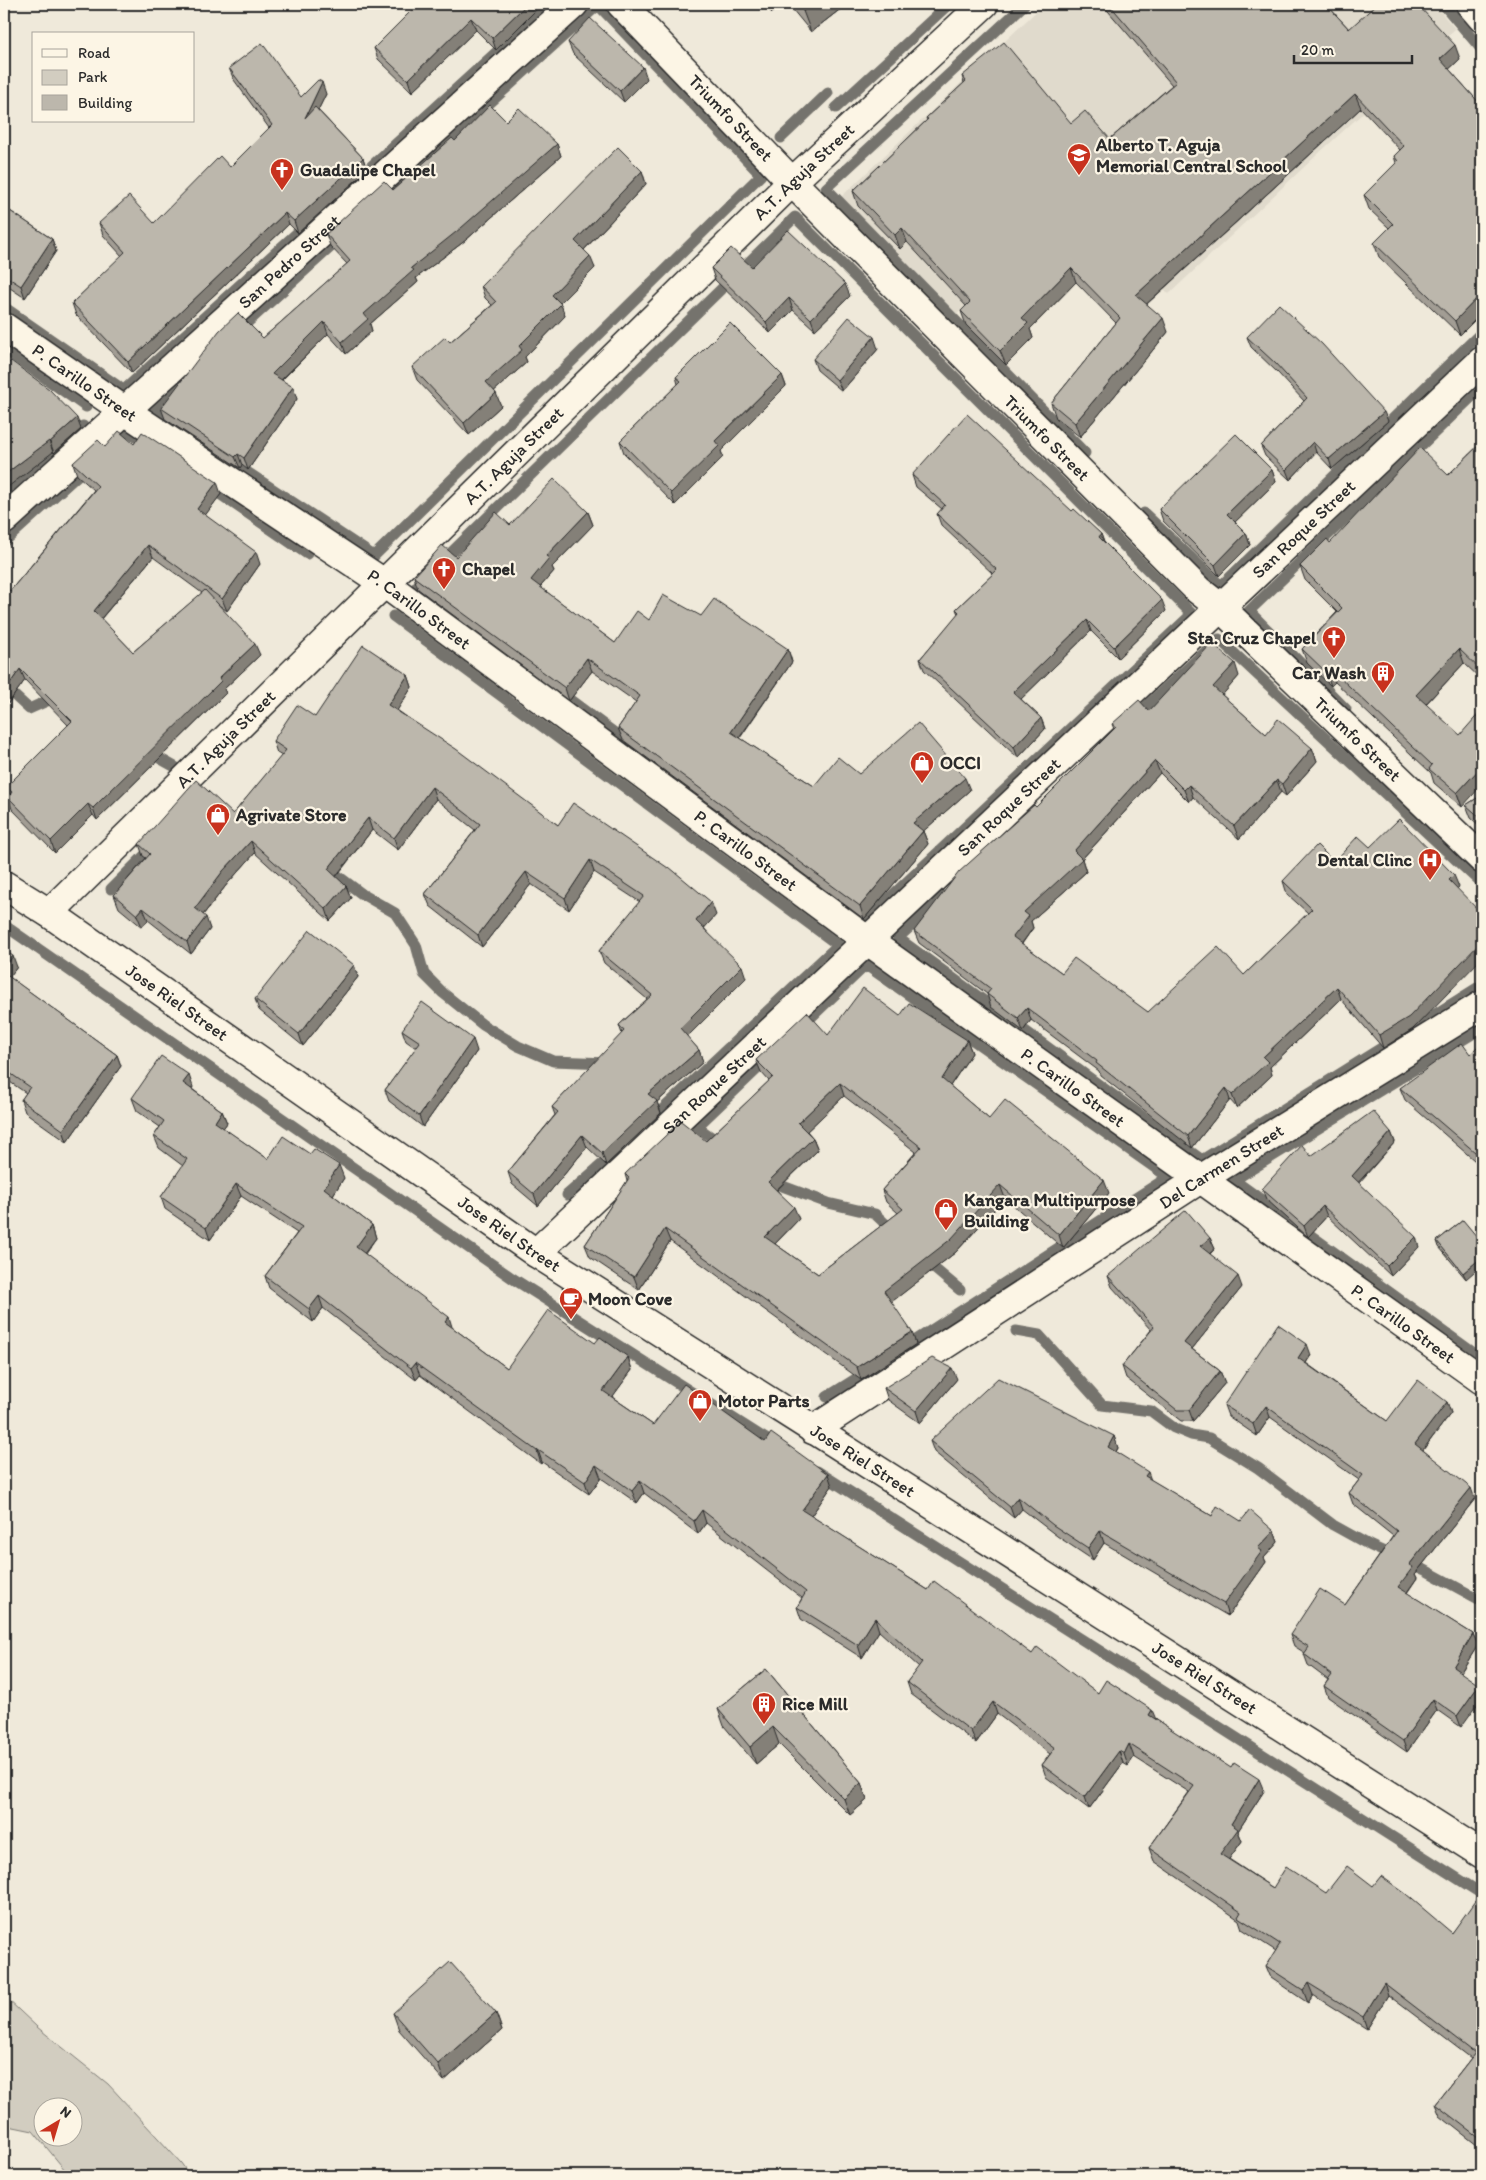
<svg xmlns="http://www.w3.org/2000/svg" width="1486" height="2180" font-family="Itim,sans-serif">
	<style>
		.built { fill: #e0dacc }
		.green { fill: #d2cdc0; stroke: #7e7c76; fill-rule: evenodd }
		.lines { fill: none; stroke-linecap: round; stroke-linejoin: round }
		.stream { stroke: #75736d; stroke-width: 11 }
		.minor-casing { stroke: #2b2b2b; stroke-width: 31 }
		.primary-casing { stroke: #2b2b2b; stroke-width: 31 }
		.trunk-casing { stroke: #2b2b2b; stroke-width: 31 }
		.minor { stroke: #fcf5e5; stroke-width: 28 }
		.primary { stroke: #fcf5e5; stroke-width: 28 }
		.trunk { stroke: #fcf5e5; stroke-width: 28 }
		.wall { fill: #a29d94; stroke: #2b2b2b; fill-rule: evenodd }
		.shaded-wall { fill: #848078; stroke: #2b2b2b }
		.building { fill: #bcb7ac; stroke: #2b2b2b; fill-rule: evenodd }
		.labels { text-anchor: middle; stroke-width: 4.5; stroke-linejoin: round; paint-order: stroke }
		.street-label { font-size: 18px; fill: #2b2b2b; stroke: #fcf5e5 }
		.poi-label { font-size: 18px; font-weight: bold; fill: #2b2b2b; stroke: #fcf5e5; text-anchor: start }
	</style>
	<rect width="100%" height="100%" fill="#efe9da"/>
	<filter id="ink" filterUnits="userSpaceOnUse"><feTurbulence type="fractalNoise" baseFrequency=".02" numOctaves="2"/><feDisplacementMap in="SourceGraphic" scale="10" xChannelSelector="R" yChannelSelector="G"/><feConvolveMatrix kernelMatrix="1 2 1 2 8 2 1 2 1" color-interpolation-filters="sRGB"/></filter>
	<g filter="url(#ink)">
		<path class="built" d="M1044,4H1434L1455,29L1318,154L1169,294L1115,240L1053,224L956,315L841,197Z"/>
		<path class="green" d="M4,1996L37,2027L108,2084L181,2163L190,2176H70L33,2131L4,2125ZM42,2108H72V2138H42Z"/>
		<g class="lines">
			<path class="stream" d="M1025,4L826,188L1085,453
				M1443,4L1482,50
				M598,5L761,175L374,556L152,409Z
				M836,108L949,4
				M781,138L828,93
				M356,180L549,4
				M795,217L1192,614L866,920L417,586Z
				M4,307L118,386
				M4,349L86,407
				M125,389L309,222
				M112,443L127,431L149,446
				M208,486L307,554
				M4,497L83,426
				M1144,513L1221,586L1482,332
				M4,542L88,466
				M393,616L838,945L649,1122
				M4,686L29,709L47,701L55,692
				M1346,709L1249,611L1482,387
				M1136,716L1219,639L1482,884
				M149,748L159,758L184,772
				M326,867L362,894L395,913L416,945L424,974L443,993L483,1025L518,1046L553,1061L608,1063
				M111,889L154,846
				M944,896L898,938L1202,1160L1482,985
				M4,925L512,1278L693,1393
				M801,1027L866,965L1168,1177L902,1349
				M1482,1028L1234,1180L1482,1359
				M697,1127L723,1145
				M682,1141L770,1057
				M769,1181L828,1203L875,1214L895,1233
				M567,1195L615,1153
				M923,1259L960,1290
				M1016,1331L1039,1335L1102,1405L1151,1411L1174,1428L1191,1435L1209,1438L1258,1468L1333,1525L1371,1546L1425,1570L1482,1601
				M827,1397L870,1370
				M709,1403L780,1448
				M817,1471L1482,1894"/>
			<g class="minor-casing">
				<g id="minor">
					<path id="s1" d="M621,4L792,182L1198,590L1221,608L1482,859"/>
					<path d="M1470,4L1482,18"/>
					<path id="s2" d="M4,327L125,411L384,583L868,941L1482,1380"/>
					<path id="s3" d="M4,520L574,4"/>
					<path id="s4" d="M536,1253L1482,361"/>
					<path id="s5" d="M813,1430L1202,1178L1482,1005"/>
				</g>
			</g>
			<g class="primary-casing">
				<g id="primary">
					<path id="s6" d="M49,913L792,182L984,4"/>
				</g>
			</g>
			<g class="trunk-casing">
				<g id="trunk">
					<path id="s7" d="M4,885L49,913L536,1253L1482,1854"/>
				</g>
			</g>
			<use href="#minor" class="minor"/>
			<use href="#primary" class="primary"/>
			<use href="#trunk" class="trunk"/>
		</g>
		<path class="wall" d="M418,4H542L496,50L476,30L412,92L378,59L374,48Z
			M764,4H783L772,13Z
			M788,4H847L811,32Z
			M1102,4H1326L1349,29L1460,59L1449,69L1482,106V313L1460,335L1379,257L1374,243L1389,228L1369,209L1364,195L1396,163L1394,156L1400,150L1361,108L1147,304L1168,332L1080,437L1056,418L1051,403L1116,323L1076,282L1030,329L1033,338L1006,365L966,325L961,311L966,306L907,242L900,249L858,206L853,191L927,120L926,118L964,83L962,76L1071,123L1110,139L1172,85Z
			M568,42L647,79L624,102L573,54Z
			M229,68L301,97L326,94L318,110L363,158L367,170L298,233L289,224L132,373L76,315L72,303L122,256L103,235L99,223H154L230,167L269,128L234,80Z
			M506,121L557,144L561,156L466,240L416,278L418,282L370,324L372,331L346,354L328,334L282,380L297,399L248,470L242,465L240,468L165,419L161,408L263,338L347,264L330,246L326,234L393,190L455,141Z
			M642,171L646,184L584,250L595,268L560,303L565,316L525,357L527,362L494,391L501,406L469,435L417,380L412,367L450,342L492,305L485,298L481,286Z
			M4,207L52,239L56,251L25,298L4,284Z
			M752,267L850,296L815,330L793,310L770,333L715,280L711,268Z
			M1247,337L1388,421L1332,469L1316,452L1290,480L1265,456L1261,446L1304,401L1278,373L1251,347Z
			M878,349L842,391L817,370L813,359Z
			M4,368L81,429L54,453L53,452Z
			M782,375L786,386L721,451L723,457L675,505L624,453L620,441L678,384L676,377Z
			M1482,442V680L1464,663L1426,704L1462,807L1434,783L1431,773L1335,682L1331,686L1307,663L1302,649L1337,612L1305,580L1300,566L1330,543L1448,475Z
			M134,444L221,494L205,515L260,564L227,611L219,605L260,655L224,689L226,693L97,820L93,815L55,853L12,809L8,797L9,795L6,787L68,725L25,680L4,709L10,591L94,490L77,475L73,463L105,447ZM153,557L202,593L133,652L101,619Z
			M1272,470L1276,482L1235,522L1246,533L1250,545L1219,576L1163,521L1159,509Z
			M912,475L1072,511L1101,534L1104,543L1166,611L1118,658L1091,631L1021,699L1041,718L1045,729L1018,758L924,670L920,659L958,614L956,609L993,574L941,525L937,514L942,509L916,487Z
			M588,512L593,525L552,567L554,571L540,587L615,643L649,620L701,616L788,649L792,662L740,738L814,786L859,774L970,790L923,831L928,844L864,919L623,740L618,728L636,702L592,671L569,701L418,589L414,577L456,557L510,525Z
			M408,675L412,687L397,710L558,825L716,915L704,928L746,978L687,1037L699,1050L703,1062L657,1102L661,1113L606,1165L587,1147L538,1206L512,1184L508,1172L555,1115L552,1107L622,1034L619,1025L647,999L604,963L599,951L640,902L594,872L569,910L531,884L482,947L430,906L425,894L475,830L436,799L398,850L372,830L336,877L346,886L351,898L330,921L255,853L228,883L203,915L210,929L191,954L148,920L142,927L119,908L114,895L146,858L143,856L139,844L233,814L282,756L277,753L273,741L315,717Z
			M1239,676L1222,695L1266,734L1312,748L1317,761L1286,796L1281,792L1239,839L1193,797L1189,802L1160,773L1082,859L1086,872L1031,921L1033,928L1022,944L1062,973L1148,1012L1244,975L1308,913L1287,894L1283,881L1370,847L1459,887L1457,888L1413,1029L1383,1048L1341,999L1270,1067L1272,1075L1237,1108L1230,1100L1192,1148L1100,1075L1099,1071L1031,1020L1023,1031L991,1007L987,994L919,943L914,931L1114,729L1112,724L1149,711Z
			M1482,795V828L1471,818L1466,805Z
			M4,950L17,967L9,977L117,1055L121,1066L67,1142L25,1112L21,1100L26,1093L4,1078Z
			M354,965L358,977L303,1046L259,1010L255,999Z
			M900,1016L967,1040L972,1053L950,1086L989,1119L1109,1193L1063,1248L1005,1198L956,1252L891,1302L916,1344L861,1380L670,1241L639,1290L590,1257L585,1245L627,1181L625,1174L706,1141L769,1081L761,1072L756,1060L828,1035ZM844,1096L916,1152L882,1190L886,1202L898,1213L818,1274L775,1244L799,1219L777,1190L818,1150L813,1138L807,1131Z
			M402,1030L477,1051L423,1127L389,1101L385,1090L416,1048L406,1041Z
			M1482,1042V1167L1405,1100L1400,1088L1470,1054Z
			M193,1087L192,1089L222,1111L227,1123L223,1128L268,1159L344,1178L333,1195L372,1225L376,1238L365,1254L453,1328L507,1368L595,1343L628,1357L632,1370L612,1397L653,1425L765,1442L832,1486L811,1516L928,1590L1032,1654L1098,1693L1156,1720L1264,1791L1238,1831L1242,1841L1229,1859L1273,1888L1326,1893L1373,1886L1452,1933L1482,1896V2149L1440,2116L1435,2104L1471,2058L1388,1995L1367,2029L1313,1995L1308,2003L1271,1978L1266,1966L1276,1951L1242,1929L1239,1920L1154,1861L1149,1848L1189,1792L1134,1757L1128,1766L1123,1763L1089,1809L1046,1777L1042,1765L1050,1754L997,1714L976,1743L911,1694L907,1682L919,1667L879,1631L862,1658L801,1619L797,1607L802,1598L706,1523L698,1534L644,1493L637,1503L601,1478L589,1494L542,1462L541,1464L420,1375L416,1380L323,1308L313,1322L269,1288L265,1276L297,1233L241,1196L210,1240L165,1209L161,1197L183,1166L159,1148L154,1136L160,1127L137,1111L132,1098Z
			M1391,1132L1395,1142L1359,1183L1419,1247L1391,1276L1327,1216L1308,1237L1266,1199L1262,1189L1311,1156Z
			M1463,1220L1466,1279L1439,1247L1437,1241Z
			M1210,1238L1215,1249L1210,1254L1242,1287L1192,1349L1220,1371L1225,1383L1193,1421H1181L1126,1378L1122,1366L1151,1330L1112,1287L1108,1276Z
			M1311,1355L1306,1363L1387,1421L1447,1402L1451,1413L1423,1450L1475,1499L1415,1574L1417,1578L1407,1593L1473,1634L1478,1645L1461,1672V1727L1437,1710L1407,1752L1328,1697L1324,1686L1328,1680L1308,1665L1304,1654L1305,1653L1294,1646L1290,1635L1345,1605L1393,1536L1353,1504L1349,1493L1359,1480L1270,1417L1257,1436L1228,1416L1224,1405Z
			M957,1379L920,1423L888,1400L884,1388Z
			M1114,1436L1118,1448L1116,1452L1151,1480L1212,1516L1241,1521L1274,1531L1278,1542L1264,1558L1266,1562L1228,1616L1104,1543L1093,1560L1057,1536L1022,1509L1014,1518L934,1452L930,1441Z
			M766,1669L861,1783L867,1800L850,1815L779,1744L756,1764L724,1726L718,1709Z
			M393,2013H496L502,2030L444,2081L399,2030Z"/>
		<path class="shaded-wall" d="M527,4H542L496,50L492,38Z
			M768,4H783L772,13Z
			M812,4H847L811,32L803,11Z
			M471,18L476,30L412,92L408,80Z
			M1455,45L1460,59L1445,73L1440,59Z
			M643,67L647,79L624,102L620,91Z
			M322,82L326,94L309,129L305,118Z
			M1355,94L1361,108L1141,309L1136,295Z
			M557,144L561,156L466,240L416,278L418,282L370,324L372,331L346,354L342,342L364,314L411,268Z
			M363,158L367,170L298,233L294,221Z
			M642,171L646,184L580,254L575,241Z
			M285,213L289,224L132,373L128,362Z
			M902,228L907,242L900,249L895,235Z
			M52,239L56,251L25,298L21,286Z
			M590,256L595,268L556,307L552,295Z
			M1071,268L1076,282L1030,329L1033,338L1006,365L1000,351L1022,318Z
			M845,284L850,296L815,330L811,319Z
			M1482,293V313L1460,335L1455,321Z
			M789,298L793,310L770,333L766,322Z
			M561,304L565,316L525,357L527,362L491,394L486,382L519,346Z
			M1163,318L1168,332L1080,437L1075,423Z
			M324,322L328,334L276,385L272,374Z
			M874,337L878,349L842,391L837,380Z
			M782,375L786,386L721,451L723,457L675,505L671,493L715,441Z
			M293,387L297,399L248,470L244,458Z
			M496,393L501,406L469,435L464,423Z
			M1384,412L1388,421L1332,469L1329,459Z
			M77,418L81,429L54,453L50,442Z
			M49,441L53,452L4,490V475Z
			M1313,442L1316,452L1290,480L1286,470Z
			M238,454L242,465L240,468L235,457Z
			M1272,470L1276,482L1231,526L1227,514Z
			M217,482L221,494L201,521L197,509Z
			M588,512L593,525L552,567L554,571L535,593L531,580L546,556Z
			M1246,533L1250,545L1219,576L1215,565Z
			M1101,534L1105,545L1099,537Z
			M148,545L153,557L98,622L94,611Z
			M256,552L260,564L227,611L222,599Z
			M1162,600L1166,611L1118,658L1114,647Z
			M1087,620L1091,631L1017,703L1013,692Z
			M255,644L260,655L224,689L226,693L97,820L93,808L219,678Z
			M788,649L792,662L735,744L731,732Z
			M1459,649L1464,663L1421,709L1416,695Z
			M587,658L592,671L569,701L565,688Z
			M1235,663L1239,676L1218,700L1213,687Z
			M1330,668L1335,682L1331,686L1326,672Z
			M20,669L25,680L4,709V692Z
			M408,675L412,687L393,717L388,705Z
			M1041,718L1045,729L1018,758L1014,747Z
			M1312,748L1317,761L1286,796L1282,784Z
			M1155,761L1160,773L1081,860L1082,859L1086,872L1031,921L1033,928L1017,950L1013,937L1024,912L1074,851Z
			M1482,766V785L1462,807L1457,793Z
			M965,778L970,790L918,836L913,823Z
			M1277,780L1281,792L1239,839L1234,826Z
			M1189,785L1193,797L1189,802L1184,790Z
			M432,787L436,799L398,850L394,838Z
			M88,804L93,815L55,853L51,841Z
			M368,818L372,830L332,881L328,869Z
			M923,831L928,844L864,919L860,906Z
			M251,841L255,853L228,883L199,920L195,908L223,871Z
			M590,860L594,872L569,910L565,898Z
			M526,872L531,884L482,947L478,935Z
			M1454,875L1459,887L1453,892L1449,880Z
			M346,886L351,898L330,921L326,909Z
			M711,902L716,915L700,933L696,921Z
			M143,908L148,920L142,927L137,915Z
			M206,917L210,929L191,954L187,942Z
			M1482,941V958L1413,1029L1383,1048L1379,1035Z
			M13,956L17,967L5,983L4,978V968Z
			M354,965L358,977L303,1046L299,1034Z
			M742,966L746,978L684,1040L680,1028Z
			M1337,987L1341,999L1270,1067L1272,1075L1237,1108L1232,1095L1263,1057Z
			M1027,1008L1031,1020L1023,1031L1018,1018Z
			M473,1039L477,1051L423,1127L419,1116Z
			M967,1040L972,1053L946,1092L942,1079Z
			M699,1050L703,1062L657,1102L661,1113L606,1165L602,1153L648,1094Z
			M117,1055L121,1066L67,1142L63,1130Z
			M189,1075L193,1087L187,1095L183,1083Z
			M840,1083L844,1096L803,1135L798,1123Z
			M1226,1088L1230,1100L1192,1148L1188,1136Z
			M222,1111L227,1123L219,1134L215,1122Z
			M1391,1132L1395,1142L1355,1186L1352,1176Z
			M582,1135L587,1147L538,1206L534,1194Z
			M813,1138L818,1150L772,1194L768,1182Z
			M339,1165L344,1178L329,1201L324,1188Z
			M1104,1180L1109,1193L1063,1248L1059,1235Z
			M236,1184L241,1196L210,1240L206,1228Z
			M1000,1185L1005,1198L956,1252L889,1304L884,1291Z
			M1323,1206L1327,1216L1308,1237L1304,1226Z
			M794,1207L799,1219L769,1250L765,1237Z
			M372,1225L376,1238L360,1259L356,1247Z
			M665,1229L670,1241L639,1290L634,1277Z
			M1416,1237L1419,1247L1391,1276L1387,1266Z
			M1210,1238L1215,1249L1204,1258L1200,1246Z
			M1482,1257V1265L1466,1279L1463,1273Z
			M1238,1276L1242,1287L1188,1354L1184,1343Z
			M319,1296L323,1308L313,1322L309,1309Z
			M449,1317L453,1330L445,1322Z
			M912,1332L916,1344L861,1380L857,1367Z
			M1307,1344L1311,1355L1302,1369L1298,1358Z
			M628,1357L632,1370L608,1403L603,1391Z
			M415,1363L420,1375L416,1380L411,1368Z
			M952,1368L957,1379L920,1423L916,1411Z
			M1220,1371L1225,1383L1193,1421L1189,1410Z
			M1447,1402L1451,1413L1419,1455L1415,1444Z
			M1266,1406L1270,1417L1257,1436L1253,1424Z
			M1114,1436L1118,1448L1112,1458L1108,1447Z
			M538,1450L542,1462L541,1464L537,1451Z
			M596,1465L601,1478L589,1494L585,1482Z
			M1148,1472L1152,1483L1145,1476Z
			M828,1474L832,1486L806,1523L802,1510Z
			M640,1481L644,1493L637,1503L632,1491Z
			M1471,1488L1475,1499L1415,1574L1417,1578L1402,1599L1398,1587L1409,1565Z
			M1018,1497L1022,1509L1014,1518L1010,1507Z
			M702,1510L706,1523L698,1534L694,1521Z
			M1100,1531L1104,1543L1093,1560L1088,1548Z
			M1274,1531L1278,1542L1264,1558L1266,1562L1228,1616L1224,1604L1258,1548Z
			M875,1618L879,1631L862,1658L858,1645Z
			M1473,1634L1478,1645L1457,1678L1453,1667Z
			M1479,1685L1482,1695V1698L1461,1727L1457,1716Z
			M1433,1699L1437,1710L1407,1752L1403,1741Z
			M993,1702L997,1714L976,1743L971,1731Z
			M1152,1710L1157,1722L1149,1715Z
			M773,1727L779,1744L756,1764L750,1747Z
			M1129,1744L1134,1757L1128,1766L1124,1754Z
			M1119,1751L1123,1763L1089,1809L1085,1797Z
			M1259,1779L1264,1791L1238,1831L1242,1841L1224,1866L1220,1854L1231,1824Z
			M861,1783L867,1800L850,1815L844,1799Z
			M1308,1983L1313,1995L1308,2003L1303,1990Z
			M1384,1983L1388,1995L1367,2029L1363,2017Z
			M496,2013L502,2030L444,2081L438,2064Z"/>
		<path class="building" d="M418,4H527L492,38L471,18L408,80L374,48Z
			M798,4H812L803,11Z
			M1109,4H1326L1349,29L1377,4H1417L1455,45L1440,59L1482,106V293L1455,321L1374,243L1393,224L1364,195L1398,161L1394,156L1404,146L1355,94L1136,295L1163,318L1075,423L1051,403L1120,318L1071,268L1022,318L1028,323L1000,351L961,311L970,302L902,228L895,235L853,191L928,119L926,118L966,81L962,76L1004,42L1071,123L1085,111L1110,139L1176,82Z
			M590,18L643,67L620,91L568,42Z
			M262,43L301,97L318,80L322,82L305,118L315,107L363,158L294,221L285,213L128,362L72,303L125,252L99,223L129,196L154,223L220,156L230,167L272,125L229,68Z
			M490,105L506,121L519,108L557,144L461,228L411,268L414,270L364,314L368,319L342,342L324,322L272,374L293,387L244,458L238,454L235,457L161,408L219,331L238,313L263,338L350,261L326,234L384,181L393,190L452,138L455,141Z
			M618,147L642,171L575,241L590,256L552,295L561,304L519,346L522,350L486,382L496,393L464,423L412,367L445,337L450,342L496,302L481,286Z
			M4,207L52,239L21,286L4,275Z
			M788,230L845,284L811,319L789,298L766,322L711,268L731,248L752,267Z
			M1279,304L1322,344L1384,412L1329,459L1313,442L1286,470L1261,446L1307,398L1275,363L1247,337Z
			M849,317L874,337L837,380L813,359Z
			M730,323L782,375L715,441L719,446L671,493L620,441L681,381L676,377Z
			M11,361L49,389L77,418L50,442L49,441L4,475V368Z
			M967,414L1072,511L1074,509L1101,534L1099,537L1162,600L1114,647L1087,620L1013,692L1041,718L1014,747L920,659L959,612L956,609L997,570L937,514L945,505L912,475Z
			M119,431L134,444L142,432L217,482L197,509L256,552L222,599L148,545L94,611L133,652L205,590L255,644L219,678L221,681L93,808L88,804L51,841L8,797L12,792L6,787L72,721L20,669L4,692V584L10,591L98,486L73,463L98,440L105,447Z
			M1236,434L1272,470L1227,514L1246,533L1215,565L1159,509Z
			M1482,442V671L1459,649L1416,695L1460,735L1482,710V766L1457,793L1429,769L1432,765L1330,668L1326,672L1302,649L1342,608L1300,566L1327,539L1330,543L1420,448L1448,475Z
			M554,479L588,512L546,556L549,558L531,580L615,643L637,611L649,620L663,595L701,616L714,599L788,649L731,732L814,786L838,757L859,774L918,723L965,778L913,823L923,831L860,906L618,728L640,696L587,658L565,688L414,577L442,545L456,557L496,512L510,525Z
			M1212,643L1235,663L1213,687L1266,734L1278,719L1312,748L1282,784L1277,780L1234,826L1189,785L1184,790L1155,761L1074,851L1082,859L1024,912L1029,916L1013,937L1062,973L1074,958L1148,1012L1218,947L1244,975L1312,909L1283,881L1317,845L1334,862L1358,836L1370,847L1399,819L1454,875L1449,880L1482,914V941L1409,1017L1379,1035L1337,987L1263,1057L1268,1062L1232,1095L1226,1088L1188,1136L1096,1063L1097,1061L1027,1008L1018,1018L987,994L991,989L914,931L959,872L1034,805L1036,807L1116,727L1112,724L1139,700L1149,711Z
			M363,645L408,675L388,705L456,749L558,825L573,803L668,868L669,867L711,902L696,921L742,966L680,1028L699,1050L648,1094L657,1101L602,1153L582,1135L534,1194L508,1172L558,1112L552,1107L624,1031L619,1025L652,995L599,951L644,896L590,860L565,898L526,872L478,935L425,894L480,824L432,787L394,838L368,818L328,869L346,886L326,909L251,841L223,871L195,908L206,917L187,942L143,908L137,915L114,895L150,854L139,844L196,780L233,814L286,750L273,741L297,705L315,717Z
			M1482,795V819L1466,805Z
			M310,930L354,965L299,1034L255,999Z
			M4,950L13,956L4,968Z
			M4,973L117,1055L63,1130L21,1100L30,1087L4,1069Z
			M863,988L900,1016L909,1003L967,1040L942,1079L989,1119L1005,1100L1104,1180L1059,1235L1000,1185L951,1239L884,1291L912,1332L857,1367L665,1229L634,1277L585,1245L629,1178L625,1174L681,1121L706,1141L773,1077L756,1060L807,1012L828,1035ZM840,1083L921,1147L882,1190L903,1209L818,1274L765,1237L794,1207L768,1182L813,1138L798,1123Z
			M422,1002L473,1039L419,1116L385,1090L420,1042L402,1030Z
			M1482,1042V1158L1400,1088L1462,1043L1470,1054Z
			M161,1056L189,1075L183,1083L222,1111L215,1122L268,1159L283,1136L310,1154L314,1149L339,1165L324,1188L372,1225L356,1247L449,1317L445,1322L507,1368L548,1310L595,1343L600,1337L628,1357L603,1391L653,1425L684,1384L765,1442L771,1433L828,1474L802,1510L928,1590L934,1581L1032,1654L1037,1647L1098,1693L1106,1680L1152,1710L1149,1715L1231,1768L1234,1763L1259,1779L1231,1824L1238,1829L1220,1854L1273,1888L1286,1867L1326,1893L1347,1866L1373,1886L1381,1876L1406,1894L1452,1933L1480,1894L1482,1896V2140L1435,2104L1475,2053L1384,1983L1363,2017L1308,1983L1303,1990L1266,1966L1280,1944L1238,1917L1241,1912L1149,1848L1194,1786L1129,1744L1124,1754L1119,1751L1085,1797L1042,1765L1055,1748L993,1702L971,1731L907,1682L922,1662L875,1618L858,1645L797,1607L806,1592L702,1510L694,1521L640,1481L632,1491L596,1465L585,1482L538,1450L537,1451L415,1363L411,1368L319,1296L309,1309L265,1276L302,1227L236,1184L206,1228L161,1197L187,1159L154,1136L164,1121L132,1098Z
			M1373,1111L1391,1132L1352,1176L1416,1237L1387,1266L1323,1206L1304,1226L1262,1189L1302,1145L1311,1156Z
			M1186,1210L1210,1238L1200,1246L1238,1276L1184,1343L1220,1371L1189,1410H1177L1122,1366L1154,1327L1108,1276Z
			M1463,1220L1482,1243V1257L1463,1273L1437,1241Z
			M1278,1324L1307,1344L1298,1358L1387,1421L1418,1380L1447,1402L1415,1444L1471,1488L1409,1565L1413,1567L1398,1587L1473,1634L1453,1667L1479,1685L1457,1716L1433,1699L1403,1741L1324,1686L1332,1675L1304,1654L1309,1647L1290,1635L1320,1589L1345,1605L1397,1531L1349,1493L1363,1475L1266,1406L1253,1424L1224,1405Z
			M932,1358L952,1368L916,1411L884,1388Z
			M998,1378L1114,1436L1108,1447L1148,1472L1145,1476L1212,1516L1217,1506L1241,1521L1250,1510L1274,1531L1258,1548L1262,1551L1224,1604L1100,1531L1088,1548L1053,1525L1018,1497L1010,1507L930,1441Z
			M766,1669L861,1783L844,1799L773,1727L750,1747L718,1709Z
			M450,1962L496,2013L438,2064L393,2013Z"/>
	</g>
	<defs>
		<g id="school-pin" transform="scale(1.25)"><path d="M0 17L-7.5 6A9.5 9.5 0 1 1 7.5 6Z" fill="#c8321e" stroke="#fcf5e5"/><path d="M0-5L7-2L0 1L-7-2ZM-4 1L0 2.5L4 1V4Q0 6-4 4Z" fill="#fff"/></g>
		<g id="church-pin" transform="scale(1.25)"><path d="M0 17L-7.5 6A9.5 9.5 0 1 1 7.5 6Z" fill="#c8321e" stroke="#fcf5e5"/><path d="M-1.2-6h2.4v3.5h3.3v2.4h-3.3V6h-2.4V-.1h-3.3v-2.4h3.3Z" fill="#fff"/></g>
		<g id="building-pin" transform="scale(1.25)"><path d="M0 17L-7.5 6A9.5 9.5 0 1 1 7.5 6Z" fill="#c8321e" stroke="#fcf5e5"/><path d="M-4-6H4V6H1V3H-1V6H-4ZM-2.5-4.3h1.7v1.8h-1.7ZM.8-4.3h1.7v1.8H.8ZM-2.5-1h1.7V.8h-1.7ZM.8-1h1.7V.8H.8Z" fill="#fff"/></g>
		<g id="shop-pin" transform="scale(1.25)"><path d="M0 17L-7.5 6A9.5 9.5 0 1 1 7.5 6Z" fill="#c8321e" stroke="#fcf5e5"/><path d="M-5-2.5h2.3a2.7 3.5 0 0 1 5.4 0H5L5.5 6h-11ZM-1.5-2.5h3a1.5 2.3 0 0 0-3 0Z" fill="#fff"/></g>
		<g id="hospital-pin" transform="scale(1.25)"><path d="M0 17L-7.5 6A9.5 9.5 0 1 1 7.5 6Z" fill="#c8321e" stroke="#fcf5e5"/><path d="M-5-5h3v3.5h4V-5h3V5h-3V1.5h-4V5h-3Z" fill="#fff"/></g>
		<g id="cafe-pin" transform="scale(1.25)"><path d="M0 17L-7.5 6A9.5 9.5 0 1 1 7.5 6Z" fill="#c8321e" stroke="#fcf5e5"/><path d="M-5.5-4.5H6V0H3Q3 3.5 0 3.5H-2.5Q-5.5 3.5-5.5 0ZM3-3.2v2h1.7v-2ZM-6 4.5H4V6H-6Z" fill="#fff"/></g>
	</defs>
	<g fill-rule="evenodd">
		<use href="#school-pin" x="1079" y="155"/>
		<use href="#church-pin" x="282" y="170"/>
		<use href="#church-pin" x="444" y="569"/>
		<use href="#church-pin" x="1334" y="638"/>
		<use href="#building-pin" x="1383" y="673"/>
		<use href="#shop-pin" x="922" y="763"/>
		<use href="#shop-pin" x="218" y="815"/>
		<use href="#hospital-pin" x="1430" y="860"/>
		<use href="#shop-pin" x="946" y="1210"/>
		<use href="#cafe-pin" x="571" y="1299"/>
		<use href="#shop-pin" x="700" y="1401"/>
		<use href="#building-pin" x="764" y="1704"/>
	</g>
	<g class="labels">
		<g class="street-label">
			<text dy="6" stroke="none"><textPath href="#s1" startOffset="158">Triumfo Street</textPath></text>
			<text dy="6" stroke="none"><textPath href="#s6" startOffset="1058">A.T. Aguja Street</textPath></text>
			<text dy="6" stroke="none"><textPath href="#s3" startOffset="385">San Pedro Street</textPath></text>
			<text dy="6" stroke="none"><textPath href="#s2" startOffset="98">P. Carillo Street</textPath></text>
			<text dy="6" stroke="none"><textPath href="#s1" startOffset="608">Triumfo Street</textPath></text>
			<text dy="6" stroke="none"><textPath href="#s6" startOffset="652">A.T. Aguja Street</textPath></text>
			<text dy="6" stroke="none"><textPath href="#s4" startOffset="1055">San Roque Street</textPath></text>
			<text dy="6" stroke="none"><textPath href="#s2" startOffset="502">P. Carillo Street</textPath></text>
			<text dy="6" stroke="none"><textPath href="#s6" startOffset="248">A.T. Aguja Street</textPath></text>
			<text dy="6" stroke="none"><textPath href="#s1" startOffset="1041">Triumfo Street</textPath></text>
			<text dy="6" stroke="none"><textPath href="#s4" startOffset="650">San Roque Street</textPath></text>
			<text dy="6" stroke="none"><textPath href="#s2" startOffset="908">P. Carillo Street</textPath></text>
			<text dy="6" stroke="none"><textPath href="#s7" startOffset="209">Jose Riel Street</textPath></text>
			<text dy="6" stroke="none"><textPath href="#s4" startOffset="245">San Roque Street</textPath></text>
			<text dy="6" stroke="none"><textPath href="#s2" startOffset="1312">P. Carillo Street</textPath></text>
			<text dy="6" stroke="none"><textPath href="#s5" startOffset="486">Del Carmen Street</textPath></text>
			<text dy="6" stroke="none"><textPath href="#s7" startOffset="614">Jose Riel Street</textPath></text>
			<text dy="6" stroke="none"><textPath href="#s2" startOffset="1718">P. Carillo Street</textPath></text>
			<text dy="6" stroke="none"><textPath href="#s7" startOffset="1034">Jose Riel Street</textPath></text>
			<text dy="6" stroke="none"><textPath href="#s7" startOffset="1439">Jose Riel Street</textPath></text>
		</g>
		<g class="poi-label">
			<text x="1096" y="151">Alberto T. Aguja<tspan x="1096" dy="21">Memorial Central School</tspan></text>
			<text x="300" y="176">Guadalipe Chapel</text>
			<text x="462" y="575">Chapel</text>
			<text x="1316" y="644" text-anchor="end">Sta. Cruz Chapel</text>
			<text x="1366" y="679" text-anchor="end">Car Wash</text>
			<text x="940" y="769">OCCI</text>
			<text x="236" y="821">Agrivate Store</text>
			<text x="1412" y="866" text-anchor="end">Dental Clinc</text>
			<text x="964" y="1206">Kangara Multipurpose<tspan x="964" dy="21">Building</tspan></text>
			<text x="588" y="1305">Moon Cove</text>
			<text x="718" y="1407">Motor Parts</text>
			<text x="782" y="1710">Rice Mill</text>
		</g>
	</g>
	<rect width="1486" height="2180" fill="none" stroke="#fcf5e5" stroke-width="20"/>
	<rect x="10" y="10" width="1466" height="2160" fill="none" stroke="#2b2b2b" stroke-width="2" filter="url(#ink)"/>
	<rect x="32" y="32" width="162" height="90" fill="#fcf5e5" stroke="#a8a49b"/>
	<rect x="42" y="49" width="25" height="8" fill="#fcf5e5" stroke="#a8a49b"/>
	<text x="78" y="58" font-size="15" fill="#2b2b2b">Road</text>
	<rect x="42" y="70" width="25" height="15" fill="#d2cdc0" stroke="#a8a49b"/>
	<text x="78" y="82" font-size="15" fill="#2b2b2b">Park</text>
	<rect x="42" y="95" width="25" height="15" fill="#bcb7ac" stroke="#a8a49b"/>
	<text x="78" y="108" font-size="15" fill="#2b2b2b">Building</text>
	<g transform="translate(58 2122) rotate(38)"><circle r="24" fill="#fcf5e5" stroke="#a8a49b"/>
	<path d="M0-4L9 19L0 12L-9 19Z" fill="#c8321e"/>
	<text y="-8" font-size="14" font-weight="bold" text-anchor="middle" fill="#2b2b2b">N</text>
	</g>
	<path d="M1294 55v8h118v-8" fill="none" stroke="#2b2b2b" stroke-width="2.5"/>
	<text x="1301" y="55" font-size="15" fill="#2b2b2b" stroke="#fcf5e5" stroke-width="4" paint-order="stroke">20 m</text>
</svg>
